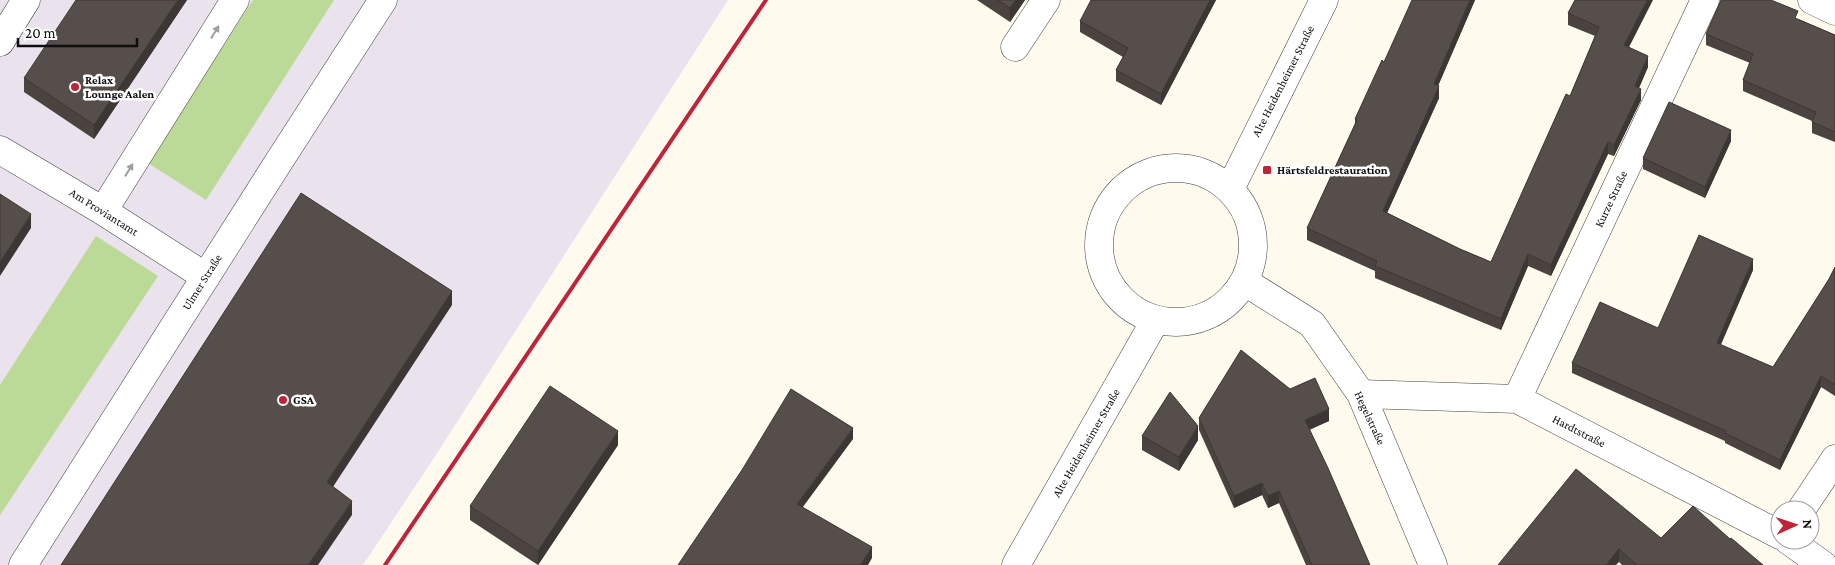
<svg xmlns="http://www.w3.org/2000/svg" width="1835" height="565" font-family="'Crimson Pro',serif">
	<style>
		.industrial { fill: #eae2ec }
		.forest { fill: #bbda97 }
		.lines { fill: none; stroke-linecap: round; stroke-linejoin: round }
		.minor-casing { stroke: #414141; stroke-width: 29 }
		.minor { stroke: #fff; stroke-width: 28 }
		.rail { stroke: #bf2439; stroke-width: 4 }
		.wall { fill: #4a4340 }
		.shaded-wall { fill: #3c3734 }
		.building { fill: #564e4a; stroke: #3c3734 }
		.oneway { fill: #9f9f9f }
		.poi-dot { fill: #bf2439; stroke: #fff; stroke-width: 2 }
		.labels { text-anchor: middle; stroke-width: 5; stroke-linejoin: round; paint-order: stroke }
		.poi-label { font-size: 12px; font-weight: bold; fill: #0e0e0e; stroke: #fff; text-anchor: start }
		.street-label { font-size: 12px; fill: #0e0e0e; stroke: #fff }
	</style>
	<rect width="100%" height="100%" fill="#fffaee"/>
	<path class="industrial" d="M0,0H728L434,458L363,565H0Z"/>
	<path class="forest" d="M253,0H334L206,200L148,163Z
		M96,236L158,276L0,515V385Z"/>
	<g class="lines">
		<g class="minor-casing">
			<path id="minor" d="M1812,0L1835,11
				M0,42L26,0
				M1015,47L1046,0
				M0,150L103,211L206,277
				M1099 245a77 77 0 1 1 154 0a77 77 0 1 1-154 0Z
				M1230,189L1324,0
				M103,211L235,0
				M1245,282L1312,324L1361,394L1433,565
				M1361,394L1517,399L1780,535
				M1517,399L1705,0
				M1801,510L1835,459
				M1788,540L1823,565
				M23,565L276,166L383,0
				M1016,565L1155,321"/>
		</g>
		<use href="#minor" class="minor"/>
		<path class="rail" d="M385,565L766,0"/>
	</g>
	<path class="wall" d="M187,0L94,139L24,92V78Z
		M977,0H1025L1010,22Z
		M1216,0L1161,105L1116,81V70L1123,57L1080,32V21Z
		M1475,0L1438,86L1439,98L1387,213L1460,249L1491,262L1570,96L1595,36L1568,25V13L1575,0L1628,47L1648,67L1639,88L1641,100L1614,156L1608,154L1551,276L1528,266L1501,330L1375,278V271L1307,240V228L1355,124V119L1384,62Z
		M1798,19L1835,35V142L1812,133V121L1743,91V80L1750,63L1706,45V34Z
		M1731,141L1705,198L1643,169V158Z
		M1835,267V396L1821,387L1780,470L1725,443V441L1572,373V363L1658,328L1753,270L1720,345L1773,367L1829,279Z
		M1199,418L1329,421L1309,429L1370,565H1306L1279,503L1268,508L1262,495L1234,508L1199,430Z
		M1142,436L1198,440L1179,471L1142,450Z
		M618,445L538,565L470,520V506Z
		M1661,538L1730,539L1763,565H1622L1619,562L1498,565Z"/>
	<path class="shaded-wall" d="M178,0H187L94,139V125Z
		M1016,0H1025L1010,22V8Z
		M1210,0H1216L1161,105V94Z
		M1470,0H1475L1434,95V84Z
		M1647,0H1653L1624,57V45Z
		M1648,56V67L1635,97V86Z
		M1439,86V98L1383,222V211Z
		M1641,89V100L1614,156V145Z
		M1731,130V141L1705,198V187Z
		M1608,142V154L1551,276V265Z
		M31,214V228L0,276V262Z
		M1528,254V266L1501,330V319Z
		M1753,259V270L1717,354V343Z
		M452,291V305L327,496V482Z
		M1821,376V387L1780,470V460Z
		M1329,409V421L1305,432V420Z
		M1198,426V440L1179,471V457Z
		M853,428V439L797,515V504Z
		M618,431V445L538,565V551Z
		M1262,483V495L1234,508V496Z
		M1279,491V503L1268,508V496Z
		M352,501V515L318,565H308Z
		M872,547V558L868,565H860Z
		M1619,549V562L1616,565H1606Z"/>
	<path class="building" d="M76,0H178L94,125L24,78Z
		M998,0H1016L1010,8Z
		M1091,0H1210L1161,94L1116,70L1128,48L1080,21Z
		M1412,0H1470L1434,84L1439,86L1383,211L1460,249L1491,262L1566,94L1570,96L1599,27L1568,13L1575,0H1647L1624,45L1648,56L1635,86L1641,89L1614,145L1608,142L1551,265L1528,254L1501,319L1375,266L1377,261L1307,228L1357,120L1355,119L1382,60L1384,62Z
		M1721,0H1771L1798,11L1795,18L1835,35V132L1812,122L1816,112L1743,80L1753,54L1706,34Z
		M1669,102L1731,130L1705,187L1643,158Z
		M301,193L452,291L327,482L352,501L308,565H61Z
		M0,194L31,214L0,262Z
		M1699,235L1753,259L1717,343L1773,367L1829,279L1835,267V385L1821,376L1780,460L1725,433L1726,431L1572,363L1600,302L1658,328Z
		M1241,350L1290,389L1315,378L1329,409L1305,420L1328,468L1370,565H1312L1279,491L1268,496L1262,483L1234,496L1199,418Z
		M550,386L618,431L538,551L470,506Z
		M791,389L853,428L797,504L872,547L860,565H678L742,470Z
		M1170,392L1198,426L1179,457L1142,436Z
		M1576,469L1661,538L1693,506L1730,539L1731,538L1763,565H1637L1619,549L1606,565H1498Z"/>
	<defs><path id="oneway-solid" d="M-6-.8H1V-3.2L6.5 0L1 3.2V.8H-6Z" transform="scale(1.25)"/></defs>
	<g class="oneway">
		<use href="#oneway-solid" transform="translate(215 32) rotate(-58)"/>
		<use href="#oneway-solid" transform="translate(129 170) rotate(-58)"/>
	</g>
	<g class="poi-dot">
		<circle cx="75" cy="87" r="5"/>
		<rect x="1262" y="165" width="10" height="10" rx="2.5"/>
		<circle cx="283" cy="400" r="5"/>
	</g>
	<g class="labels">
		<g class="poi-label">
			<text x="85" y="84">Relax<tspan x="85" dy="14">Lounge Aalen</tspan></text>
			<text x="1277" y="174">Härtsfeldrestauration</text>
			<text x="293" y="404">GSA</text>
		</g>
		<g class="street-label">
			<text transform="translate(1283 81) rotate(-63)" y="4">Alte Heidenheimer Straße</text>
			<text transform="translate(1611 199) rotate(-65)" y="4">Kurze Straße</text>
			<text transform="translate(104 212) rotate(32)" y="4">Am Proviantamt</text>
			<text transform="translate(202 282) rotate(-58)" y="4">Ulmer Straße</text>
			<text transform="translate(1370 418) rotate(65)" y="4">Hegelstraße</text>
			<text transform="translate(1579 431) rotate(27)" y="4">Hardtstraße</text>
			<text transform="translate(1086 443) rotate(-60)" y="4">Alte Heidenheimer Straße</text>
		</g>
	</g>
	<g transform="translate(1795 525) rotate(87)"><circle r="24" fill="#ffffff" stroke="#9f9f9f"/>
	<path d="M0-4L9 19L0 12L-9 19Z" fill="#bf2439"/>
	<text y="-8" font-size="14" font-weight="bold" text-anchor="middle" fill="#0e0e0e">N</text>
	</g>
	<path d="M18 38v8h119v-8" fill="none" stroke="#0e0e0e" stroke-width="2.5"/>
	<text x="25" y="38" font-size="15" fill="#0e0e0e" stroke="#ffffff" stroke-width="4" paint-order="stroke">20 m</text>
</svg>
